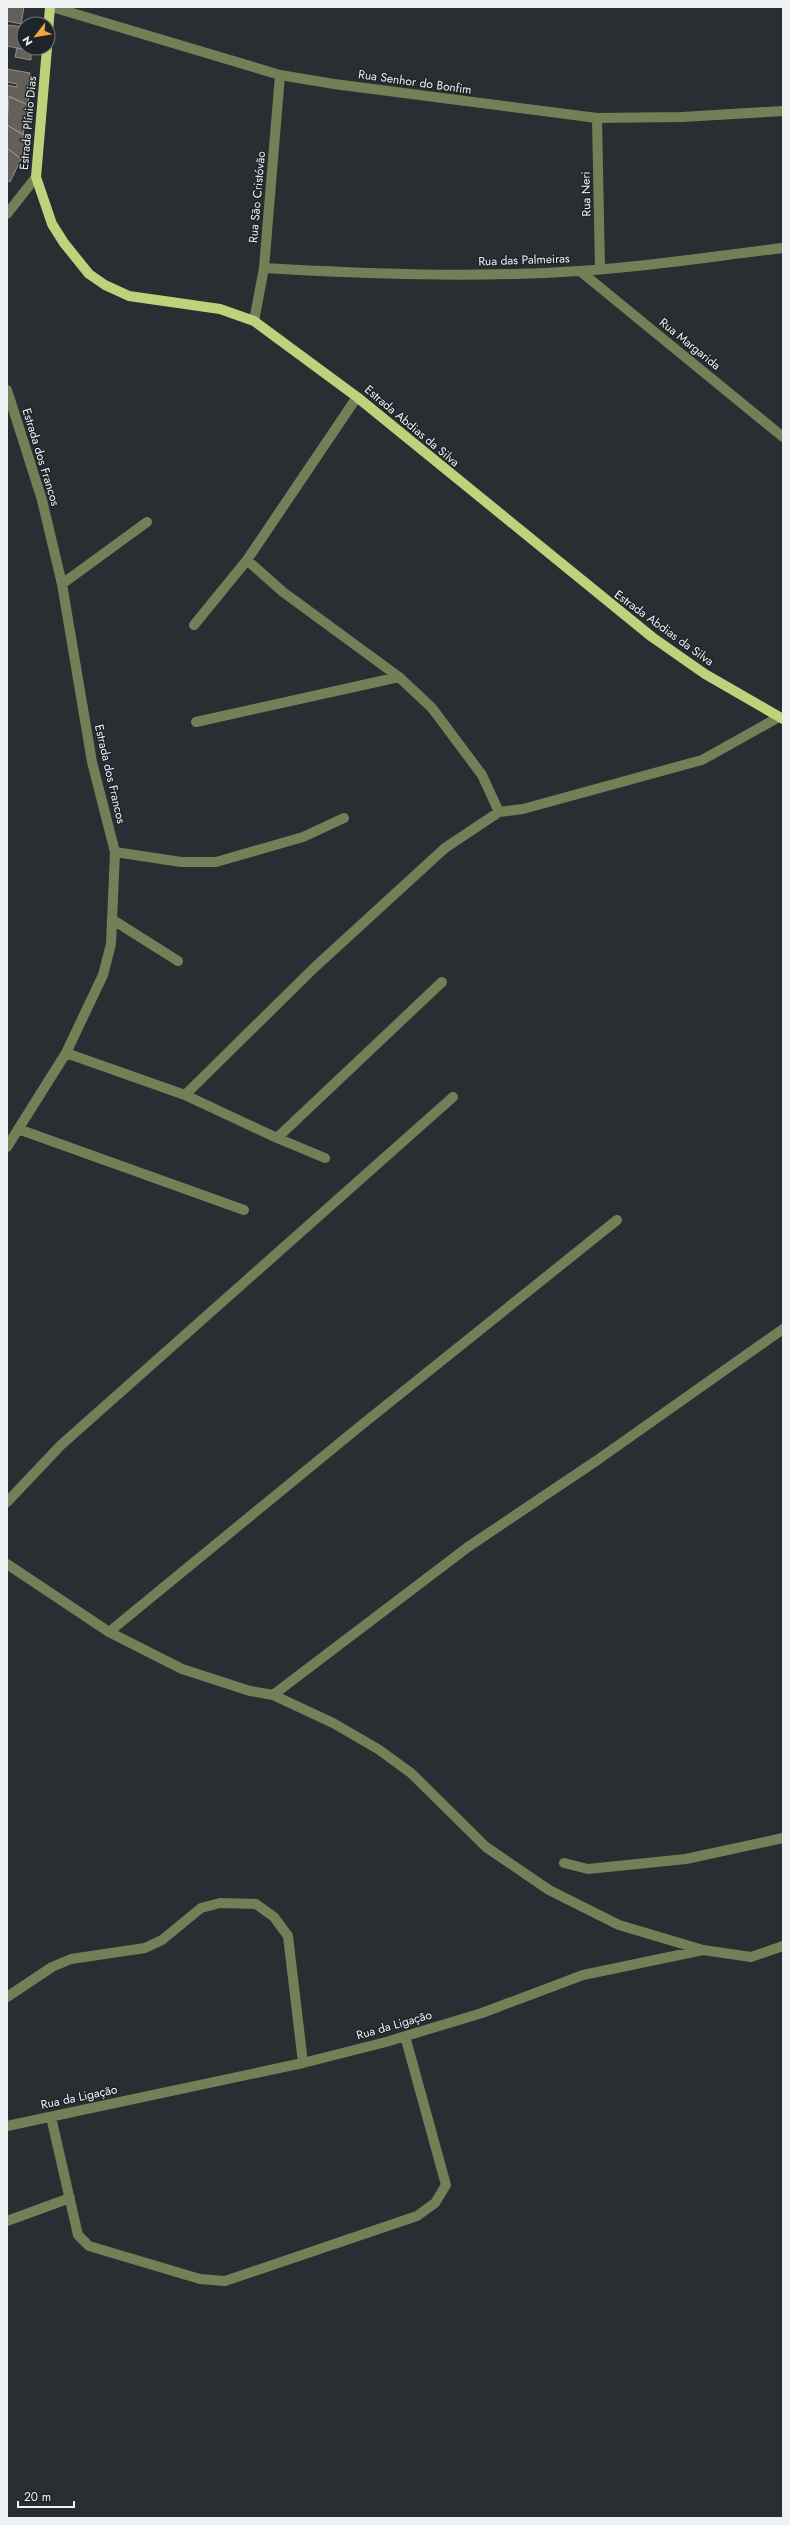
<svg xmlns="http://www.w3.org/2000/svg" width="790" height="2525" font-family="Jost,sans-serif">
	<style>
		.building { fill: #655f5a; stroke: #958f8a }
		.lines { fill: none; stroke-linecap: round; stroke-linejoin: round }
		.minor { stroke: #757f57; stroke-width: 10 }
		.major { stroke: #bed27c; stroke-width: 10 }
		.labels { text-anchor: middle; stroke-width: 3; stroke-linejoin: round; paint-order: stroke }
		.street-label { font-size: 12px; fill: #eef2f5; stroke: #1f2428 }
	</style>
	<rect width="100%" height="100%" fill="#292e32"/>
	<path class="building" d="M7,7H24L21,24L7,21Z
		M7,25L24,27V48H32L31,51L7,46Z
		M17,48L31,51V60L15,57Z
		M7,69L30,73L28,105L7,96V85L17,87V84L7,82Z
		M9,96L28,105L23,135L7,125Z
		M7,125L27,136L23,160L7,148Z
		M7,148L21,159L10,182L7,180Z"/>
	<g class="lines">
		<path class="minor" d="M52,7L280,75L334,84L597,118L682,117L783,111
			M597,118L600,269
			M7,214L36,177
			M264,268C369,274 474,278 579,271C647,267 715,256 783,248
			M580,271L783,437
			M254,321L264,268L280,75
			M7,390L42,500L62,584L92,762L115,852L111,944L103,975L66,1053L7,1147
			M247,560L283,592L399,677L432,708L482,775L499,812
			M62,584L147,522
			M194,625L247,560L357,397
			M196,722L399,677
			M115,852L181,862H216L303,837L344,818
			M113,920L178,961
			M66,1053L185,1095L277,1138L325,1158
			M185,1095L315,967L445,848L499,812L523,809L702,760L779,717
			M18,1129L244,1210
			M277,1138L442,982
			M7,1502L61,1445L453,1097
			M7,1564L109,1632L182,1669L250,1691L273,1695L333,1723L378,1749L411,1773L486,1847L549,1890L619,1925L703,1950
			M109,1632L359,1427L617,1220
			M273,1695L468,1547L596,1461L783,1329
			M564,1863L588,1869L686,1859L783,1838
			M7,1997L52,1967L71,1959L145,1948L162,1940L201,1908L220,1903L256,1904L274,1917L288,1936L303,2063
			M51,2117L78,2235L89,2246L200,2279L225,2281L417,2216L435,2203L446,2185L405,2036
			M7,2126L303,2063L386,2042L482,2013L583,1975L703,1950L751,1957L783,1946
			M7,2221L70,2198"/>
		<path class="major" d="M48,32L50,7
			M47,48L36,177L52,224L64,243L89,274L105,285L129,296L220,309L254,321L357,397L652,637L705,674L783,719"/>
	</g>
	<g class="labels">
		<g class="street-label">
			<text transform="translate(415 82) rotate(8)" y="4">Rua Senhor do Bonfim</text>
			<text transform="translate(28 123) rotate(-85)" y="4">Estrada Plínio Dias</text>
			<text transform="translate(586 194) rotate(-91)" y="4">Rua Neri</text>
			<text transform="translate(257 197) rotate(-85)" y="4">Rua São Cristóvão</text>
			<text transform="translate(524 260) rotate(-2)" y="4">Rua das Palmeiras</text>
			<text transform="translate(690 344) rotate(39)" y="4">Rua Margarida</text>
			<text transform="translate(412 426) rotate(40)" y="4">Estrada Abdias da Silva</text>
			<text transform="translate(41 457) rotate(73)" y="4">Estrada dos Francos</text>
			<text transform="translate(664 628) rotate(36)" y="4">Estrada Abdias da Silva</text>
			<text transform="translate(110 774) rotate(77)" y="4">Estrada dos Francos</text>
			<text transform="translate(394 2025) rotate(-16)" y="4">Rua da Ligação</text>
			<text transform="translate(79 2097) rotate(-12)" y="4">Rua da Ligação</text>
		</g>
	</g>
	<rect width="790" height="2525" fill="none" stroke="#eef2f5" stroke-width="16"/>
	<g transform="translate(36 36) rotate(239)"><circle r="19" fill="#1f2428" stroke="#72767a"/>
	<path d="M0-3L7 15L0 10L-7 15Z" fill="#f2a541"/>
	<text y="-6" font-size="11" font-weight="bold" text-anchor="middle" fill="#eef2f5">N</text>
	</g>
	<path d="M18 2501v6h56v-6" fill="none" stroke="#eef2f5" stroke-width="2"/>
	<text x="24" y="2501" font-size="12" fill="#eef2f5" stroke="#1f2428" stroke-width="3" paint-order="stroke">20 m</text>
</svg>
